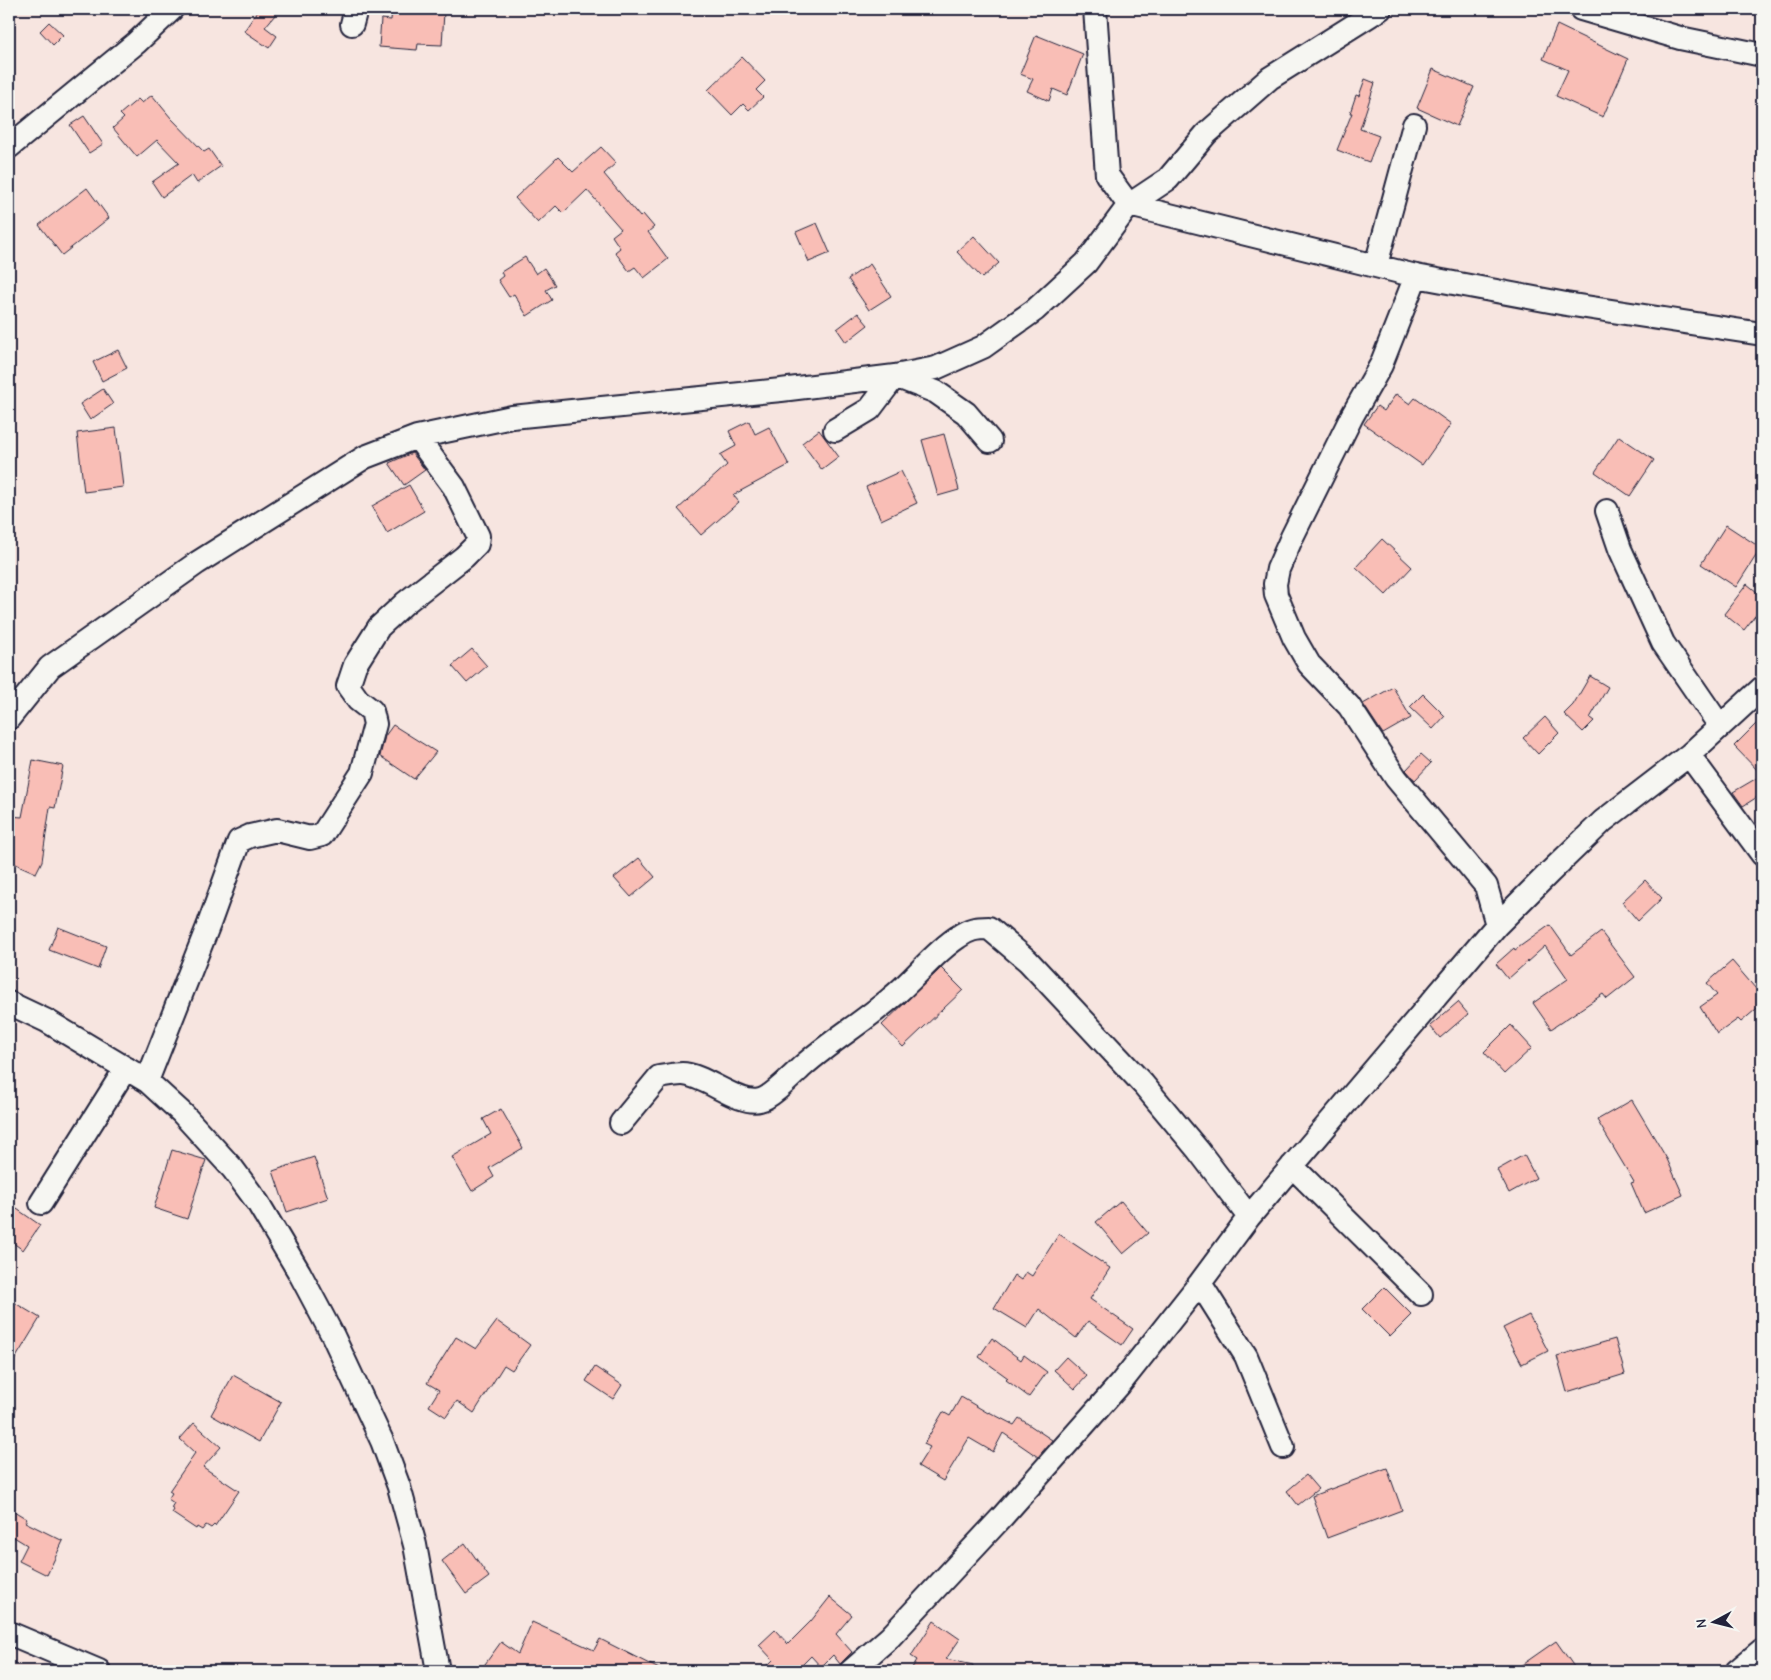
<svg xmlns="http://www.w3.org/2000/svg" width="1771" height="1680" font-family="'Comic Neue',sans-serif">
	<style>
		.building { fill: #f9beb6; stroke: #22223b }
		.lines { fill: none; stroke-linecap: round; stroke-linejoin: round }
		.minor-casing { stroke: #22223b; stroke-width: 26 }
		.minor { stroke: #f6f6f2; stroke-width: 22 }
	</style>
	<rect width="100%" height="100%" fill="#f7e5e0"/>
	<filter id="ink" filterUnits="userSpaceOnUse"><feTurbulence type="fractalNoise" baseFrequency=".02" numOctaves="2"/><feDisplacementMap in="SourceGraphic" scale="10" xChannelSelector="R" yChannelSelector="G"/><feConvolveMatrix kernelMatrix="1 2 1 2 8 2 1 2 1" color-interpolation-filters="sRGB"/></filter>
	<g filter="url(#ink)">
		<path class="building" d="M259,9H280L265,27L277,36L269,48L244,31Z
			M392,9L444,12L442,45L418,44L417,50L379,47L381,19L391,20Z
			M49,22L63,35L53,45L40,31Z
			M1557,25L1628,59L1603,117L1556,96L1568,70L1543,59Z
			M1036,35L1083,54L1067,95L1053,89L1049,101L1027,91L1033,79L1020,74Z
			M742,57L765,81L756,90L763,97L749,110L743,104L732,115L708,90Z
			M1433,69L1474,87L1457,126L1417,108Z
			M1365,79L1375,83L1360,129L1379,136L1369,162L1337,150L1352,113H1350L1356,95L1359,96Z
			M152,95L171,118L204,152L209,149L221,166L197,183L192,175L162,197L152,182L179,163L157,140L137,157L113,128L124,118L120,114L138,99L142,103Z
			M84,116L103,144L89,153L70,125Z
			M601,147L616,163L604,174L640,217L643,214L654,227L648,232L668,259L644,278L635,267L629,271L615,252L620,248L612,236L621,229L587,190L563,213L556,206L538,223L515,198L558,157L573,172Z
			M87,188L109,218L62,255L39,225Z
			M817,223L830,253L809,262L796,232Z
			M974,236L999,263L982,278L957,252Z
			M525,257L536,274L544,268L555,285L546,290L552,300L527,316L514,294L509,297L498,280L503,276L501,272Z
			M870,264L891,296L869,310L848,279Z
			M858,313L868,325L846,342L837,329Z
			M118,350L127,368L102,381L93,362Z
			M103,389L113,404L90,420L80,404Z
			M1396,394L1410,404L1415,398L1451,424L1422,465L1364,424L1377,406L1384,411Z
			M749,421L755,434L769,427L789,465L733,495L739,502L701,535L678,509L727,465L720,455L736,446L729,431Z
			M116,428L123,487L84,492L77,433Z
			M819,430L839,457L822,470L802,443Z
			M944,434L959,490L938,496L922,440Z
			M1619,436L1654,460L1630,496L1595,472Z
			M412,453L425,470L404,485L389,463Z
			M901,471L917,503L881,520L866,487Z
			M409,485L424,511L387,533L372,506Z
			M1726,525L1761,548L1736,587L1701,564Z
			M1382,539L1412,567L1386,595L1356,567Z
			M1747,584L1762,596V607L1744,630L1724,614Z
			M472,649L487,666L467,683L452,666Z
			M1590,676L1608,687L1590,718L1594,721L1583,732L1564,714L1573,705Z
			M1393,687L1411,718L1383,734L1363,704Z
			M1423,694L1445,716L1433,729L1410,707Z
			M1545,717L1559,733L1538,754L1523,738Z
			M1762,718V775L1734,746Z
			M393,725L436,752L414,779L380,756L385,736Z
			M1421,754L1431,763L1415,780L1406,770Z
			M33,760L63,766L55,808L50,807L42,861L36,873L9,861V816L22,817Z
			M1762,775V794L1743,806L1733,792Z
			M639,858L655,877L631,897L614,878Z
			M1645,880L1662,898L1638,921L1622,902Z
			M1550,925L1571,955L1601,932L1635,977L1607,999L1603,994L1551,1029L1533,1003L1568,979L1545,946L1508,979L1496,964L1514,948L1515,950Z
			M58,927L106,946L98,969L49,950Z
			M1732,961L1762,996V1004L1741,1022L1738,1019L1717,1034L1700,1007L1717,995L1707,983Z
			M941,968L963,990L903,1047L882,1025Z
			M1458,1002L1468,1014L1440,1038L1430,1026Z
			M1511,1025L1532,1048L1504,1074L1484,1052Z
			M1632,1100L1667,1159L1683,1195L1644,1213L1631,1183L1634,1182L1597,1120Z
			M501,1109L523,1148L489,1168L494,1177L472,1191L452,1157L491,1134L483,1119Z
			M172,1150L206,1160L187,1219L154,1208Z
			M1524,1155L1536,1178L1509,1193L1497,1170Z
			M314,1157L328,1198L287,1212L273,1171Z
			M1121,1201L1148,1233L1123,1254L1096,1222Z
			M14,1207L40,1225L23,1250L9,1240V1214Z
			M1059,1234L1110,1268L1090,1299L1133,1329L1122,1345L1088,1321L1076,1338L1039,1309L1027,1328L994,1308L1014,1275L1021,1280L1026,1272L1032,1276Z
			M1384,1287L1412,1315L1390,1337L1362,1309Z
			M15,1303L40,1318L9,1369V1313Z
			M1529,1315L1548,1351L1522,1364L1503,1328Z
			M497,1321L530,1345L512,1370L504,1365L474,1413L457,1401L446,1417L429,1406L439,1390L427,1383L456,1337L476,1349Z
			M992,1338L1021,1360L1024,1355L1047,1372L1029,1397L1006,1380L1008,1378L979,1357Z
			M1615,1339L1625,1374L1567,1392L1557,1356Z
			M1066,1357L1087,1376L1075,1389L1054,1370Z
			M595,1367L622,1385L613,1399L586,1381Z
			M233,1375L281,1402L259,1442L211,1415Z
			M961,1397L988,1413L989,1412L1014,1425L1019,1418L1052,1440L1038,1457L1003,1433L993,1452L969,1438L943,1481L918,1466L930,1447L924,1444L943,1412L950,1416Z
			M194,1423L221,1447L203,1467L239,1491L215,1526L214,1525L211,1528L206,1525L202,1530L197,1527L196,1529L172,1513L174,1510L171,1508L174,1503L168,1499L172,1493L169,1491L195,1453L180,1439Z
			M1387,1468L1402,1510L1327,1538L1312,1496Z
			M1306,1475L1318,1489L1298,1505L1287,1491Z
			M9,1508L27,1519L25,1522L63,1541L47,1575L19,1561L27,1545L9,1534Z
			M465,1543L489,1577L466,1594L442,1561Z
			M830,1597L852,1615L836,1634L852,1652L840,1664L833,1655L821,1667L811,1656L796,1671H762L773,1660L759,1645L775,1630L788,1644L811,1621Z
			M934,1621L960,1639L946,1659L973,1665L972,1671H910L917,1660L911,1656Z
			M532,1622L594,1650L600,1639L663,1671H480L501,1642L518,1654Z
			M1556,1641L1577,1671H1513Z"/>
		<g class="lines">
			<g class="minor-casing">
				<path id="minor" d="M1095,9L1107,175L1129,205L1416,276L1566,304L1762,334
					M1581,9L1680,38L1762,55
					M352,24L356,9
					M9,147L136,43L172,9
					M1376,265L1414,125
					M1416,276L1381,365L1352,416L1292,537L1278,569L1275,584L1276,595L1294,638L1309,664L1349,706L1396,778L1486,886L1497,925
					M835,430L870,409L895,376L936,392L966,413L990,441
					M1607,511L1620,549L1663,643L1720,726
					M9,718L50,667L197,563L365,457L417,437L512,417L781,390L895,376L936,368L983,347L1035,310L1086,263L1129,205L1168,179L1206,134L1270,78L1380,9
					M1689,755L1762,854
					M9,1003L47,1021L147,1081L182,1113L233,1169L258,1203L299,1272L333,1336L382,1441L399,1487L415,1545L438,1671
					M147,1081L209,924L239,841L250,836L277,830L310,838L322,835L362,773L375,724L372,711L358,700L348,686L355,665L379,627L405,603L464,557L477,544L478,536L454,487L417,437
					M621,1123L659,1077C666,1076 675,1074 682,1074C704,1074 739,1106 760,1100C771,1098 795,1073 804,1065C831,1041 863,1022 891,998C915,979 932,954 958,937C969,929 976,928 989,928L1028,961L1143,1084L1198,1150L1249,1217
					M1292,1166L1421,1294
					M41,1203L126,1068
					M1200,1283L1246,1356L1283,1447
					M9,1633L99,1671
					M851,1671L890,1637L1002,1517L1120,1384L1200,1283L1249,1217L1497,925L1549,873L1603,821L1689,755L1762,688
					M1737,1671L1762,1650"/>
			</g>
			<use href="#minor" class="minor"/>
		</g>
	</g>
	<rect width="1771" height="1680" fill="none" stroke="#f6f6f2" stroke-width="30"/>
	<rect x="15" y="15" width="1741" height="1650" fill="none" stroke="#22223b" stroke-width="2" filter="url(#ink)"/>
	<g transform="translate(1714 1622) rotate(263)" stroke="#f6f6f2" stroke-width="4" paint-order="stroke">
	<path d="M0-4L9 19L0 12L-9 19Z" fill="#22223b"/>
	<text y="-8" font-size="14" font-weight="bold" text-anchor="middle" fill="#22223b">N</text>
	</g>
</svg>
